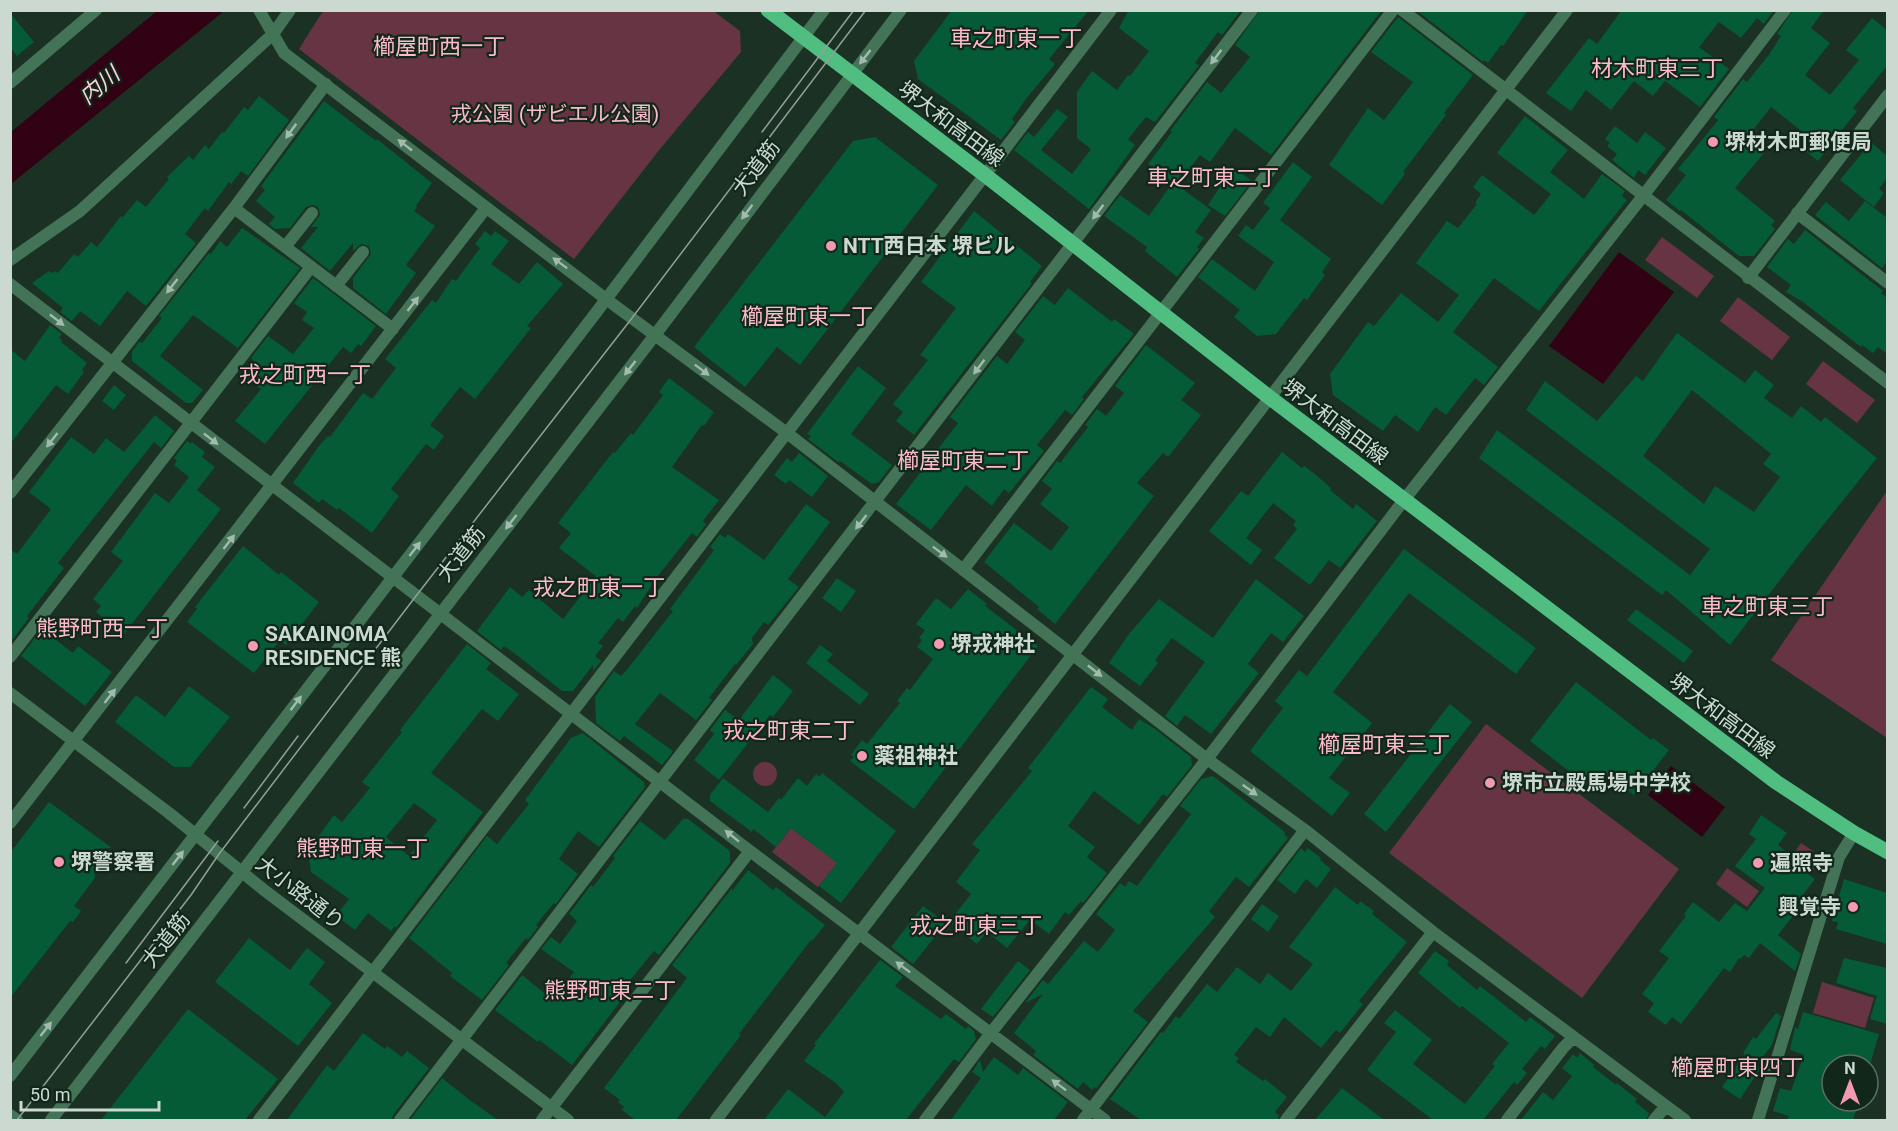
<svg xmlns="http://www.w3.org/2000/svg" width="1898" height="1131" font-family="Roboto,'Noto Sans JP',sans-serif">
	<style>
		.green { fill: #673443 }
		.water { fill: #300214 }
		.building { fill: #055b35; fill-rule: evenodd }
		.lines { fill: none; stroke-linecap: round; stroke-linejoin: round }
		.pedestrian { stroke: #447457; stroke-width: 12 }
		.minor { stroke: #447457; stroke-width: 12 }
		.tertiary { stroke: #447457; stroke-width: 12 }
		.primary { stroke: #50bd81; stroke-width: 15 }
		.tram { stroke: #91a197; stroke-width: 1.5 }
		.oneway { fill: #a2bbac }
		.poi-dot { fill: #f19ab2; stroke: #11271a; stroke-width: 2 }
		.labels { text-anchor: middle; stroke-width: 4.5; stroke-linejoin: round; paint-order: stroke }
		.park-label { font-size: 21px; fill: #fabacb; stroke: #11271a }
		.street-label { font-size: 21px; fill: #cbd9d0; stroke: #11271a }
		.poi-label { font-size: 21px; font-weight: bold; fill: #cbd9d0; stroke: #11271a; text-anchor: start }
		.neighbourhood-label { font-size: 22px; fill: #fdbacb; stroke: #11271a }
		.water-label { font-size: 22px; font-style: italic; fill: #fed2dc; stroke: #11271a }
	</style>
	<rect width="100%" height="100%" fill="#1b3124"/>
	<path class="green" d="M712,10L740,31L741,52L660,149L574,259L299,49L323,11Z
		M1662,237L1714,276L1697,298L1645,260Z
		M1738,297L1790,337L1772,360L1720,321Z
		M1823,361L1875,400L1857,423L1806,384Z
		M1887,491V738L1771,660Z
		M1486,724L1679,869L1582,998L1389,853Z
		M753 774a12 12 0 1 1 24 0a12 12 0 1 1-24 0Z
		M791,828L815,846L860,833L882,849L857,882L835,866L818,887L772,852Z
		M1801,843L1822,857L1813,870L1792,856Z
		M1727,868L1759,891L1747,907L1716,884Z
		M1822,982L1874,998L1865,1028L1813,1013Z"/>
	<path class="water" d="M157,11H224L11,184V132Z
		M1619,252L1674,292L1603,384L1549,346Z
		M1671,766L1725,807L1702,837L1648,795Z"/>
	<path class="building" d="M952,10H1089L1049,59L1055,64L1025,100L1012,119L1015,122L1001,140L918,79L914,61Z
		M1129,10H1241L1222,35L1218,32L1195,63L1199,65L1194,72L1155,122L1146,117L1128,139L1135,145L1089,209L1014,150L1028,132L1034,137L1057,109L1068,117L1041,150L1072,174L1091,149L1077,138V92L1092,71L1117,90L1128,75L1130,76L1149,51L1119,28Z
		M1260,10H1382L1271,155L1235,128L1210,162L1200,155L1177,185L1211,210L1195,232L1204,238L1197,247L1199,249L1177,277L1145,251L1147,247L1104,216L1120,195L1149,216L1173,182L1148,164L1172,132L1170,131L1207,82L1221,93L1250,57L1235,45Z
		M1416,10H1528L1503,46L1501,45L1488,63L1484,60L1483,62Z
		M1622,10H1774L1764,24L1757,18L1741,38L1719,22L1699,47L1729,69L1700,107L1665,81L1653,96L1634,81L1611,110L1586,90L1571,111L1546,93L1589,38L1597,44Z
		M1793,10H1824L1811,28L1830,43L1805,75L1830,95L1859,60L1846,50L1872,18L1887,30V66L1853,108L1857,111L1818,161L1794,142V136L1799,129L1771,107L1746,139L1764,153L1735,188L1775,221L1771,225L1775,229L1754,256H1739L1681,210L1680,211L1666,200L1686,175L1678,169L1715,124L1718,120L1714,117L1743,79L1747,82L1768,56L1781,36L1777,34Z
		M10,13L34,42L17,56L10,47Z
		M1398,17L1473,75L1444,113L1446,115L1403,172L1405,174L1382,205L1329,165L1368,108L1384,120L1413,82L1371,52Z
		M259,96L289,120L248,176L241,171L231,184L229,182L208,211L205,208L185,234L196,243L146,306L127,291L100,326L80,311L72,321L60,312L63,308L32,283L49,271L52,273L55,271L58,273L74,254L78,257L91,242L97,247L121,216L122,218L137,200L146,207L169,179L167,177L189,156L193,160L205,145L209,149L222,132L224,133L244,107L248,110Z
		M324,101L376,141L377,139L432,183L416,206L417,207L414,211L435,226L406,265L416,273L386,314L353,288V278L371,254L369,246L361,244L353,251V243L330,271L301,248L318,227H311L320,215L318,207L313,205L306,207L290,228L275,229L269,224L275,217L256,201L265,190L261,186Z
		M1525,116L1568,150L1550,172L1584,199L1602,174L1625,191L1622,196L1627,200L1539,311L1494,278L1453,332L1498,367L1484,385L1475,378L1446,415L1435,407L1418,432L1395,415L1383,431L1333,395L1330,374L1368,322L1374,326L1401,293L1438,322L1459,295L1416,263L1447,221L1458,228L1477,204L1475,203L1481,194L1473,187L1482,175L1534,215L1551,194L1497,153Z
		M1615,126L1637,143L1645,132L1666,148L1645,175L1638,170L1634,178L1612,160L1617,154L1607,146L1610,143L1605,139Z
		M875,137L938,185L800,365L777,347L745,387L694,347L853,141Z
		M1871,142L1887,156V178L1879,189L1884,193L1874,207L1840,180Z
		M1293,162L1312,177L1280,220L1331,259L1322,272L1325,275L1307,300L1304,298L1276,334L1257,336L1234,317L1240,310L1198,277L1212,259L1255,291L1274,262L1238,236L1246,225L1253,230L1270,208L1263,203Z
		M1233,167L1252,181L1225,216L1208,205Z
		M1865,201L1887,218V261L1882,268L1815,215L1826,202L1849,221Z
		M974,211L1042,266L1030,282L1032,283L914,435L896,421L903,412L893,404L928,360L920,355L956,308L921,282Z
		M242,228L300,268L238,348L193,315L160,356L203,390L192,403H186L132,361V352L139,342L142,343L162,318L159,316L209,253L211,254L220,241L227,247Z
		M1805,230L1883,291L1881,293L1887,298V354L1878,347L1873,353L1862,345L1861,347L1803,302L1786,292L1791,285L1767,267L1788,239L1794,244Z
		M485,231L491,236L495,231L509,241L491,264L519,284L537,262L563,284L527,326L531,328L475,399L460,387L430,425L444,436L434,450L426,444L391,489L399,496L372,533L339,508L337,510L322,499L319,503L293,483L319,446L328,436L330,437L363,393L372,399L396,368L385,359L432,300L436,303L452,279L456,281L480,248L475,244Z
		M313,278L376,326L361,346L358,344L351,353L343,347L265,444L235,421L261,389L243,376L254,361L251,358L268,336L293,354L314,328L302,320L307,312L294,303Z
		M1068,288L1112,322L1114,319L1133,333V335L1082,397L1084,399L1072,415L1065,410L1037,445L1044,451L1009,493L1004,489L992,506L966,485L931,530L896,504L958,423L950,417L997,356L1007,364L1025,340L1015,332L1043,296L1055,305Z
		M50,325L62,334L59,338L62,340L61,342L87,363L82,370L84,372L68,394L56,385L10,444V349L25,361Z
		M1677,333L1745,383L1755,370L1774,385L1764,398L1792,418L1801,406L1821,422L1825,417L1877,458L1800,554L1730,645L1666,590L1662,595L1479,458L1497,430L1690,575L1710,549L1526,410L1545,381L1597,421L1636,376L1643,381ZM1692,390L1771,454L1763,464L1780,477L1754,512L1715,486L1704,504L1643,456Z
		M1146,345L1195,383L1181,400L1201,415L1168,457L1163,453L1137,483L1154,496L1055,624L1037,609L1039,607L984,562L1014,523L1051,551L1069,527L1040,504L1052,489L1042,481L1057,461L1060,463L1088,427L1085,425L1097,409L1106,416L1124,393L1115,386Z
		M858,366L886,388L851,434L892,465L879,482L872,484L840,461L838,462L808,439L811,436L807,434Z
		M669,378L714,412L704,426L702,425L672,467L719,500L703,521L706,524L697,537L692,533L657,577L637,608L635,606L623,622L618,618L598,643L603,646L595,656L601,661L593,671V665L573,691H562L518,656L504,646L501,650L477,631L510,587L522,597L529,590L563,619L596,576L559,548L571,533L558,523L613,452L615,453L631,433L633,435L663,395L659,392Z
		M114,385L126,395L114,410L102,401Z
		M155,415L174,431L161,448L154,442L58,563L64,568L27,616L29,618L10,643V549L17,554L51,509L29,492L71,437L94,454L106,438L124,452Z
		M187,441L191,444L192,442L205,452L202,457L215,467L197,490L221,509L124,634L96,612L101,606L93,599L123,561L111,552L155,493L169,503L189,477L174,465L177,461L174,458Z
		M1282,452L1302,468L1304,466L1315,474L1331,488L1330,490L1353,509L1356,504L1377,521L1340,568L1329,560L1310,585L1274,558L1297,529L1293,525L1296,521L1273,503L1246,538L1262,550L1251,565L1209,531L1241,491L1248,496Z
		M799,453L828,476L812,497L789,480L786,484L774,475L787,458L792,462Z
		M806,504L830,522L788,579L799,587L768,625L764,622L752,638L753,644L736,665L735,664L709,698L712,700L696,720L660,693L635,724L673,751L662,765L624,736L620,741L596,723L595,697L614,671L621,676L626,671L673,611L670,609L714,550L710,547L720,534L725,538L728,534L764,560Z
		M243,546L279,575L281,572L319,602L286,645L280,640L254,673L187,622L197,609L195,607Z
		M1404,549L1536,648L1516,674L1409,593L1333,692L1372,723L1329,778L1350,793L1332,816L1250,751L1283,708L1275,701L1299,670L1307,676Z
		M837,578L856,591L841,612L822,598Z
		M1256,579L1304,616L1283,642L1271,633L1248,664L1259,673L1211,734L1185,715L1177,726L1165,716L1205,662L1172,638L1155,660L1158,663L1140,686L1109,663L1129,634L1159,599L1213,638Z
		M968,589L987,604L985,606L1038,646L914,809L850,761L854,757L851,755L862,740L867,744L900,703L897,701L907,688L910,690L933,659L917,647L922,640L919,638L925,630L916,624L936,598L951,609Z
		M1636,609L1693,651L1684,663L1627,620Z
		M42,629L73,653L78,646L112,672L85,706L21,656Z
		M467,644L491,663L486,669L519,694L498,721L482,709L431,773L483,812L396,928L395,926L391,931L368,913L355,930L336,916L349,899L311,872L308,851L334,815L342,822L370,788L362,782L402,732L400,730ZM414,803L437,820L409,856L386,837Z
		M820,645L833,654L827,661L869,694L860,705L806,663Z
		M773,675L793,691L773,717L770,715L719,780L694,760L714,734L710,730L725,710L739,720Z
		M1576,682L1651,740L1653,738L1669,750L1634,795L1605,773L1592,789L1530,741Z
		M189,686L230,717L190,767H174L115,722L136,695L165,717Z
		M1091,687L1108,699L1102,707L1132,730L1139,719L1155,729L1191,757L1192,765L1167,797L1163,794L1139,825L1094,791L1068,826L1095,847L1087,857L1107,873L1083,903L1081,901L1069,915L1065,912L1049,934L1030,920L1007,948L987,932L977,944L949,922L971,894L956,882L980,850L972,844L1032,771L1028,768Z
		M1450,704L1472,722L1386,832L1364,814Z
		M583,733L644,782L645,787L599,847L578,831L559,859L578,874L556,904L554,903L536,925L538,927L528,940L526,938L506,963L509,965L482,1000L450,976L452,973L409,938L487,836L497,844L529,804L525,800L571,738Z
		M822,773L896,831L841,903L819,886L837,863L791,828L776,847L753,829L752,832L710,801V795L723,778L768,812L779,798L781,800L798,778L807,786L816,774L819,777Z
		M1213,776L1285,832L1284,834L1288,838L1249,887L1236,877L1209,911L1215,917L1133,1011L1148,1022L1096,1089L1094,1087L1092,1090L1083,1082L1078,1089L1033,1055L1036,1051L1014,1033L1043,994L1025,1003L1043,980L1048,984L1084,941L1098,952L1115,930L1096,914L1120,883L1125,887L1129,881L1137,886L1191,814L1180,806L1201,779Z
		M49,802L112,848L94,849L95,878L74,906L81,911L73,922L70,921L10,998V853Z
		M1761,815L1787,833L1778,845L1810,870L1807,873L1815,879L1795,905L1799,908L1778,935L1801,954L1795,971L1760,943L1749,958L1744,955L1741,959L1739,958L1730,972L1724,968L1681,1024L1672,1017L1666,1025L1648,1012L1654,1003L1642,994L1669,958L1659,951L1686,916L1684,914L1693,902L1719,922L1735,903L1747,911L1765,888L1735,866L1756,839L1749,834Z
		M683,819H688L730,851V863L659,955L654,951L622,990L626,994L572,1065L539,1040L538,1042L495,1010L522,975L553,1000L574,972L541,949L551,937L560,944L577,921L569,914L591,885L593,887L615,858L613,856L640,821L665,840Z
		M1301,848L1305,852L1308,848L1321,858L1320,860L1331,869L1317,888L1306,879L1295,894L1277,880Z
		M748,870L773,890L776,887L825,925L812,941L811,940L739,1034L741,1035L676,1120H635L622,1110L624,1107L618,1102L620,1100L604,1088L687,978L672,965L732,888V891Z
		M1844,879L1887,893V944L1836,929L1838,922L1832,921Z
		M1335,887L1358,905L1360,901L1374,911L1372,914L1407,942L1359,1001L1363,1004L1340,1033L1336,1030L1321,1048L1284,1017L1270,1037L1256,1027L1234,1055L1239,1058L1236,1062L1263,1081L1265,1079L1287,1097L1275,1112L1279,1115L1278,1120H1141L1110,1099L1161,1032L1163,1033L1176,1016L1179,1019L1207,984L1217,992L1237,967L1260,984L1268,973L1291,991L1313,964L1289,947Z
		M1262,904L1279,916L1268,932L1251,919Z
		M923,906L946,923L913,964L891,947Z
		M249,938L290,970L307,948L325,962L309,984L332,1003L298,1046L215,982Z
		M1435,951L1449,961L1447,965L1477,990L1480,986L1526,1022L1530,1017L1555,1036L1545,1049L1541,1046L1522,1069L1527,1073L1517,1085L1514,1082L1484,1119L1486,1120H1433L1367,1070L1396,1032L1384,1023L1395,1010L1432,1040L1413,1064L1465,1104L1495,1066L1492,1064L1509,1043L1462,1006L1460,1008L1418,973Z
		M1844,958L1887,968V1024L1870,1019L1877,996L1836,983Z
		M880,960L903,977L895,986L941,1019L946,1014L966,1029L968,1026L974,1031L976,1039L959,1062L954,1059L906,1120H764L788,1089L825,1117L844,1092L836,1083L804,1061L816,1045L814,1044Z
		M1018,961L1030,970L993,1017L981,1009Z
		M188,1009L278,1079L245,1120H101Z
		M1803,1012L1879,1034L1870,1065H1832V1101H1859L1853,1120H1787L1789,1116L1773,1111L1780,1088L1791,1091L1804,1055L1790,1050L1795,1027L1798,1029Z
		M1776,1013L1781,1016L1772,1045L1756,1065L1761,1068L1740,1099L1722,1087L1745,1054L1743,1053L1753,1037L1756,1039Z
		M363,1033L385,1049L387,1046L402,1057L407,1051L429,1068L393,1115L392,1120H287L327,1065L334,1071Z
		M1580,1053L1594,1065L1593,1067L1616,1085L1617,1083L1637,1099L1635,1102L1649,1113L1646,1120H1521L1543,1092L1553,1100L1572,1076L1562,1068L1573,1054L1577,1058Z
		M994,1057L1018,1075L1023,1068L1068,1102L1054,1120H951L981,1078L972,1072L980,1060L983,1072Z
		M442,1078L467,1098L498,1120H410Z
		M1342,1088L1384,1120H1315Z"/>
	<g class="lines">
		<path class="pedestrian" d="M400,1120L443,1064"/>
		<path class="minor" d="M259,10L273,34
			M1402,10L1888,383
			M10,83L96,10
			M234,208L393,329
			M1797,213L1888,283
			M285,247L312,213
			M1748,278L1888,95
			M10,284L750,851L1105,1120
			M336,286L363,252
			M606,299L787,433L1207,759L1305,830L1433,932L1685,1120
			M10,493L234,208L326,84
			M963,570L1393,10
			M10,657L311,267
			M10,823L486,208
			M443,1064L1252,10
			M10,1115L17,1120
			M259,1120L985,175
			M542,1120L750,851
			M925,1120L990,1034L1207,759L1404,500L1643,196L1785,10
			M1083,1120L1305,830
			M1286,1120L1433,932
			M1507,1120L1563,1048L1574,1037
			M1654,1120L1666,1106
			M1758,1120L1839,857L1854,833"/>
		<path class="tertiary" d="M273,34L284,53L606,299
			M985,175L1111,10
			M10,260L80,211L273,34L290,10
			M10,693L169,813L264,890L568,1120
			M10,1076L595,314L824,10
			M51,1120L655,335L901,10
			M716,1120L1567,10"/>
		<path class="primary" d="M768,10L985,175L1269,397L1776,782L1854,833L1888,852"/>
		<path class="tram" d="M762,132L854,10
			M244,808L298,736
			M126,963L218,841
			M17,1120L191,895L219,854L416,596L632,318L866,10"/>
	</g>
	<defs><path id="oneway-solid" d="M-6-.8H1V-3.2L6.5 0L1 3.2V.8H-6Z" transform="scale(1.5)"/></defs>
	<g class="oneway">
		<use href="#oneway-solid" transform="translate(865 57) rotate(128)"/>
		<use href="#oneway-solid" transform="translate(1216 57) rotate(127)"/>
		<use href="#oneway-solid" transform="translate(291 131) rotate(126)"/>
		<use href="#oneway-solid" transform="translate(405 145) rotate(-142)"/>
		<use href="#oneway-solid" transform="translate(747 212) rotate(127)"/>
		<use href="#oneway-solid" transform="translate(1098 212) rotate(127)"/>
		<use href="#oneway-solid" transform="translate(560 263) rotate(-143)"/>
		<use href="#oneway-solid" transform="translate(172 286) rotate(128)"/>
		<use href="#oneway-solid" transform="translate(413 304) rotate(-52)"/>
		<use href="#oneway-solid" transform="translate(57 320) rotate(38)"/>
		<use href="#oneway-solid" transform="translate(979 367) rotate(127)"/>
		<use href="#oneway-solid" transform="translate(630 368) rotate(128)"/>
		<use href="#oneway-solid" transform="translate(702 370) rotate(37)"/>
		<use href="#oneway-solid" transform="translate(211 439) rotate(38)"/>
		<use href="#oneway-solid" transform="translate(52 440) rotate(128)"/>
		<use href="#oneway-solid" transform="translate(511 522) rotate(128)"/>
		<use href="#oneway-solid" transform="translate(861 522) rotate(128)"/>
		<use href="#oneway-solid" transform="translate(229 542) rotate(-52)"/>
		<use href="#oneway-solid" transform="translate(415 549) rotate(-52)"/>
		<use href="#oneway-solid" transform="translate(940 552) rotate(37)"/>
		<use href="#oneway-solid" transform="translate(1095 671) rotate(38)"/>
		<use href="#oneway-solid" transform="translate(110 696) rotate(-52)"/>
		<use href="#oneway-solid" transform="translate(296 703) rotate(-53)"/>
		<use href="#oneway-solid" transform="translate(1250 790) rotate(36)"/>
		<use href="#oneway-solid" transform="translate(732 836) rotate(-141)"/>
		<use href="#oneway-solid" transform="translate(178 858) rotate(-52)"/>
		<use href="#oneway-solid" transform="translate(903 967) rotate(-143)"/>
		<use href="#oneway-solid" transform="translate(46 1029) rotate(-52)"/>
		<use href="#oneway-solid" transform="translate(1059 1085) rotate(-143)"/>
	</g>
	<g class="poi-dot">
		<circle cx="1713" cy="142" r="6"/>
		<circle cx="831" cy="246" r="6"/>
		<circle cx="939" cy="644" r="6"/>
		<circle cx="253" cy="646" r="6"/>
		<circle cx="862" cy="756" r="6"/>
		<circle cx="1490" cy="783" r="6"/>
		<circle cx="59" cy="862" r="6"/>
		<circle cx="1758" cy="863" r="6"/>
		<circle cx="1853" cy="907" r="6"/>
	</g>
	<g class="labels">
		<g class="park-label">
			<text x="555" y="121">戎公園 (ザビエル公園)</text>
		</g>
		<g class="street-label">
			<text transform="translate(951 124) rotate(37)" y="7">堺大和高田線</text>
			<text transform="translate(756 168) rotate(-53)" y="7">大道筋</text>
			<text transform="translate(1335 422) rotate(37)" y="7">堺大和高田線</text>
			<text transform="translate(461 554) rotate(-52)" y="7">大道筋</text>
			<text transform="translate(1722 716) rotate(37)" y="7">堺大和高田線</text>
			<text transform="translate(300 893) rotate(38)" y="7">大小路通り</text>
			<text transform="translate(166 940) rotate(-52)" y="7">大道筋</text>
		</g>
		<g class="poi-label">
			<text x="1725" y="149">堺材木町郵便局</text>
			<text x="843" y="253">NTT西日本 堺ビル</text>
			<text x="265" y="641">SAKAINOMA<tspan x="265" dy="24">RESIDENCE 熊</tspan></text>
			<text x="951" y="651">堺戎神社</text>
			<text x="874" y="763">薬祖神社</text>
			<text x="1502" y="790">堺市立殿馬場中学校</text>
			<text x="71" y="869">堺警察署</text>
			<text x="1770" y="870">遍照寺</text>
			<text x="1841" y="914" text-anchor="end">興覚寺</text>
		</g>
		<g class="neighbourhood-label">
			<text x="1016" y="46">車之町東一丁</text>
			<text x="439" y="54">櫛屋町西一丁</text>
			<text x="1657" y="76">材木町東三丁</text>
			<text x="1213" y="185">車之町東二丁</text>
			<text x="807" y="324">櫛屋町東一丁</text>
			<text x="305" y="382">戎之町西一丁</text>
			<text x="963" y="468">櫛屋町東二丁</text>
			<text x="599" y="595">戎之町東一丁</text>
			<text x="1767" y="614">車之町東三丁</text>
			<text x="102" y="636">熊野町西一丁</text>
			<text x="789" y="738">戎之町東二丁</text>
			<text x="1384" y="752">櫛屋町東三丁</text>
			<text x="362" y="856">熊野町東一丁</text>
			<text x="976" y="933">戎之町東三丁</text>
			<text x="610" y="998">熊野町東二丁</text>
			<text x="1737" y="1075">櫛屋町東四丁</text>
		</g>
		<g class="water-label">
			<text transform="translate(99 85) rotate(-40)" y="8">内川</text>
		</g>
	</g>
	<rect width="1898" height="1131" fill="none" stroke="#cbd9d0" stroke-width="24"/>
	<g transform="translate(1850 1083)"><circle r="28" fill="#11271a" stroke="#5b6e63" stroke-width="1.5"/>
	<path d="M0-4.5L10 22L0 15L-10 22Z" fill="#f19ab2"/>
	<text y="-9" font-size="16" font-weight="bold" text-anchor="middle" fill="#cbd9d0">N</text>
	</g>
	<path d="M21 1101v9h138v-9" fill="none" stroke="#cbd9d0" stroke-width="3"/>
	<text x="30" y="1101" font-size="18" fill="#cbd9d0" stroke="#11271a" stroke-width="4.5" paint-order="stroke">50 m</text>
</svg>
